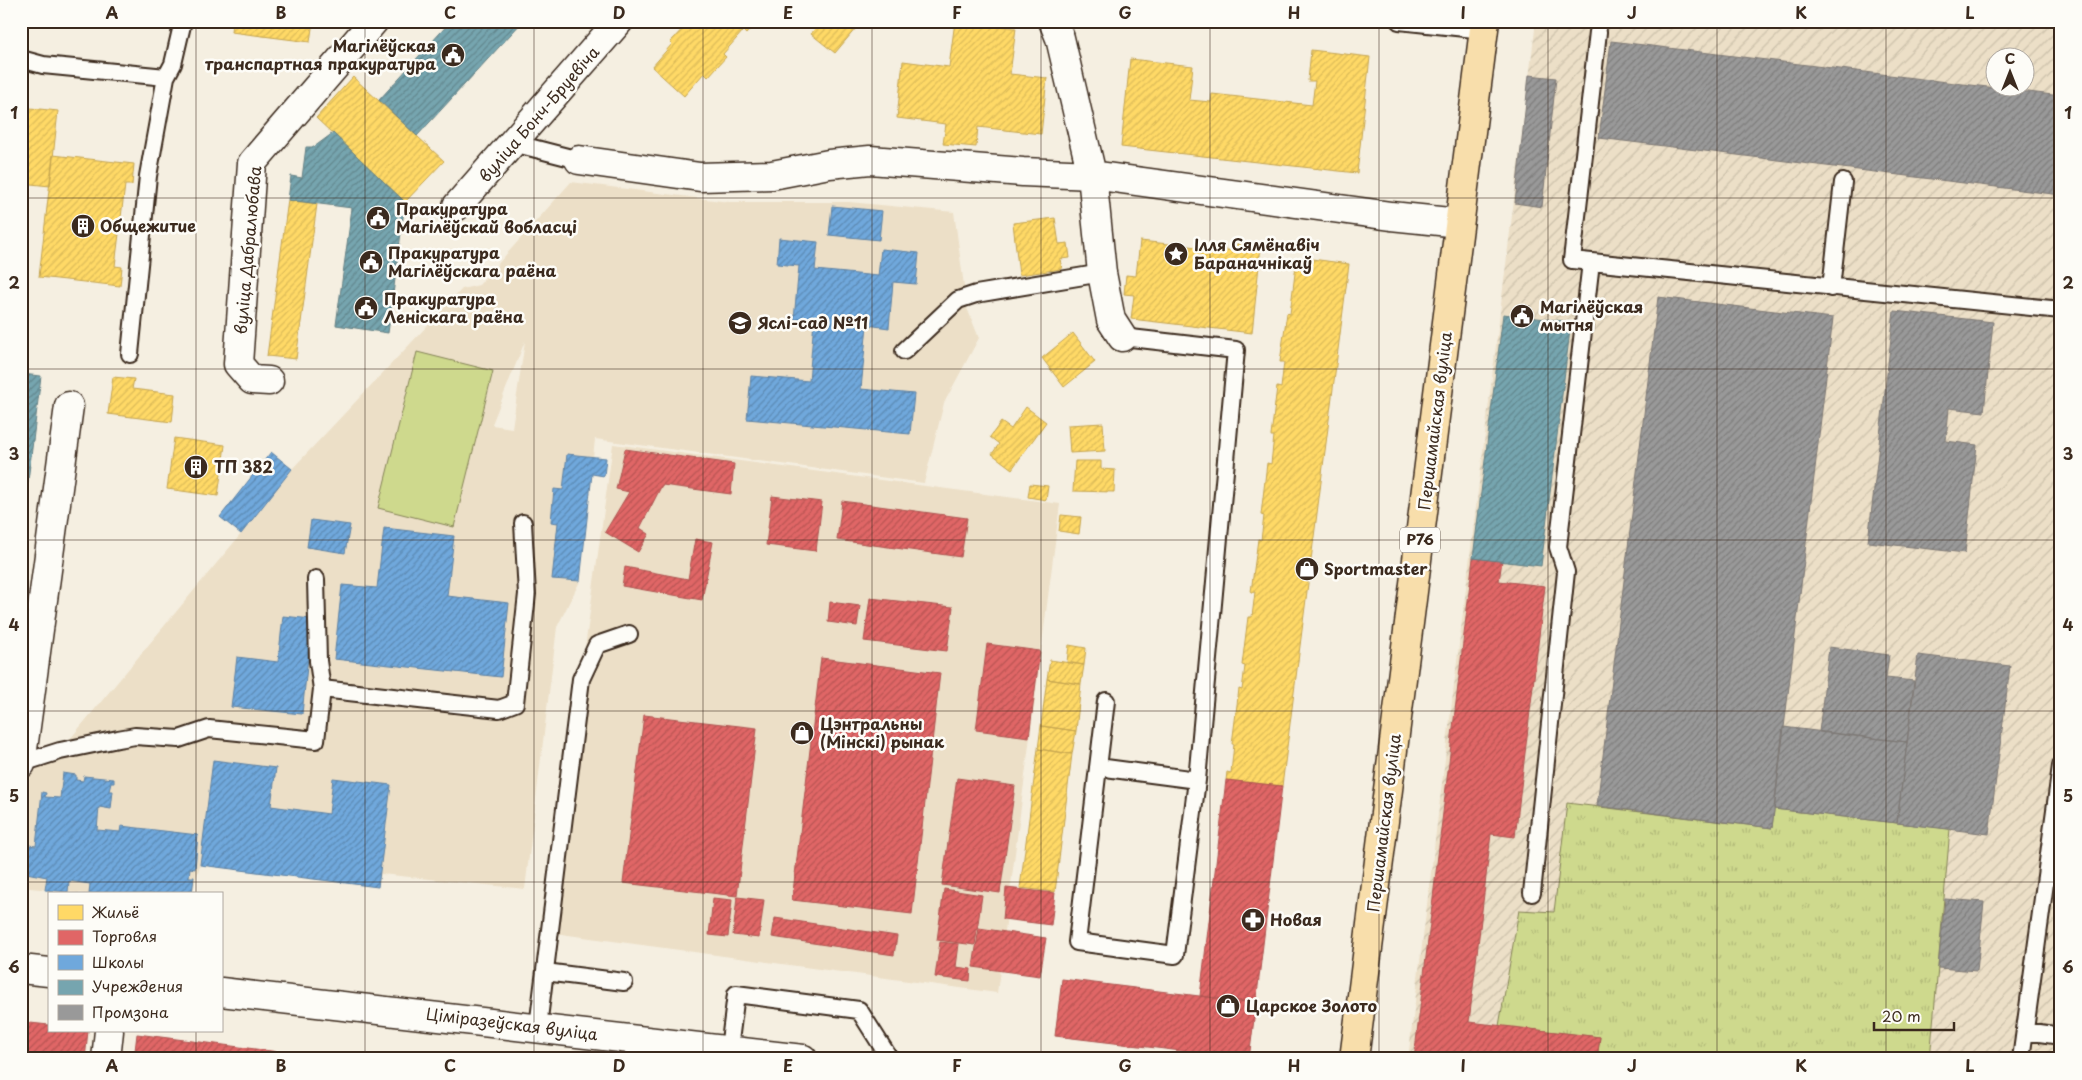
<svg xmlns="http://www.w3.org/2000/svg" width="2082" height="1080" font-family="'Playpen Sans',sans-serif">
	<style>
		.built { fill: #ecdfc7; fill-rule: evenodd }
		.industrial { fill: url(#industrial-furrows); fill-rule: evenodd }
		.grass { fill: #ced98d; stroke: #848256 }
		.park { fill: url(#park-tufts); stroke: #848256 }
		.homes { fill: url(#homes-hatch); stroke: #c4a450 }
		.shops { fill: url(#shops-hatch); stroke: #ae5450 }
		.schools { fill: url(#schools-hatch); stroke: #5f82a3 }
		.public { fill: url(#public-hatch); stroke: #648084 }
		.industry { fill: url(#industry-hatch); stroke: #7d7874 }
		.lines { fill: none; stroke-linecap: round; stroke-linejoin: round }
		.lane-casing { stroke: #3b2a1e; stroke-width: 20 }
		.street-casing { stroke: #3b2a1e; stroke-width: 31 }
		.secondary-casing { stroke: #3b2a1e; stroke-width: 31 }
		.primary-casing { stroke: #3b2a1e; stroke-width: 31 }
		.lane { stroke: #fdfcf7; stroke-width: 16 }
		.street { stroke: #fdfcf7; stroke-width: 28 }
		.secondary { stroke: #fdfcf7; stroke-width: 28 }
		.primary { stroke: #f8deab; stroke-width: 28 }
		.grid { fill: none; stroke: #3b2a1e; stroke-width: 1; stroke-opacity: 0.55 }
		.labels { text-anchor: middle; stroke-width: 5; stroke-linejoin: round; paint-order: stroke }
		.shield { fill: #fdfcf7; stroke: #75695f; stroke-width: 1 }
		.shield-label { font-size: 15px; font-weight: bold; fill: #3b2a1e }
		.poi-label { font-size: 16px; font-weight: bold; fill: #3b2a1e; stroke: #fdfcf7; text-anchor: start }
		.street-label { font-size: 16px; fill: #3b2a1e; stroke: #fdfcf7 }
		.neatline { fill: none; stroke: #3b2a1e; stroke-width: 2 }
		.grid-label { font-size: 16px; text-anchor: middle; font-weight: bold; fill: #3b2a1e }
	</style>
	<defs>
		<pattern id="industrial-furrows" width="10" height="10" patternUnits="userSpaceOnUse" patternTransform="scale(1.25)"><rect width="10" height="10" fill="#ecdfc7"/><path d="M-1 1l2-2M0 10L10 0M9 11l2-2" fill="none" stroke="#cbc0aa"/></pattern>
		<pattern id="park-tufts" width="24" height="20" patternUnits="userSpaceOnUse" patternTransform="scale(1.25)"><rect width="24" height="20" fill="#ced98d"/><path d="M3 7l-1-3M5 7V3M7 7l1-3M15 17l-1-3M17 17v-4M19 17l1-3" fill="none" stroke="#b2ba79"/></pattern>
		<pattern id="homes-hatch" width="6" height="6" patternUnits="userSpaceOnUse" patternTransform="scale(1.25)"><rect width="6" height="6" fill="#ffd966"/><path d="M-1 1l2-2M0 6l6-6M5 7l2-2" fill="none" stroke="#dbba58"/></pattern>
		<pattern id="shops-hatch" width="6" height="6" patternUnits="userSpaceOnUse" patternTransform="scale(1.25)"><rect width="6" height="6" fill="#e06666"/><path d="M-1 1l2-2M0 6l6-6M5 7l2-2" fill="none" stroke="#b75453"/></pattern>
		<pattern id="schools-hatch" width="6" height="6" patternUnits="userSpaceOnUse" patternTransform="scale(1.25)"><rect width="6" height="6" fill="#6fa8dc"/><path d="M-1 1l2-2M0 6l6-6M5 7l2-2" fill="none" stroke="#5c89b2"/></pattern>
		<pattern id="public-hatch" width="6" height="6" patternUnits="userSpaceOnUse" patternTransform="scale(1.25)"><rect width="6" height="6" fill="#76a5af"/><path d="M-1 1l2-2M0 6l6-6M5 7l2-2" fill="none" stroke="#62878e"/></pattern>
		<pattern id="industry-hatch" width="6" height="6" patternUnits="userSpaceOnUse" patternTransform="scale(1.25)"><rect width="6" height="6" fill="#999"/><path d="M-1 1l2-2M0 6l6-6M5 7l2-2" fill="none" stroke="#7e7d7c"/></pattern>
	</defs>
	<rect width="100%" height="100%" fill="#f5efe1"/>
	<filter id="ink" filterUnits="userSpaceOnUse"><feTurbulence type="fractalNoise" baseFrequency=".02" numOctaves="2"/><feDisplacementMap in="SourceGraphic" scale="10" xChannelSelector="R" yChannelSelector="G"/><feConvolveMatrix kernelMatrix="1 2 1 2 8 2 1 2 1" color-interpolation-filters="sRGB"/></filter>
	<g filter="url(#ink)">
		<path class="built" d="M571,182L729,202H849L954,212L967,308L979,338L944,403L924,483L595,439L580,581L557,627L525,889L381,874L378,887L200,865L192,894H88L21,887L22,763L60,751L241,534L292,469L462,289L479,285ZM525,341L512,428L492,425V424Z
			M613,444L1060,504L997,993L546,932Z"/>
		<path class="industrial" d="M1536,21H2061V1059H1408ZM1994,58H2024V88H1994Z"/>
		<path class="grass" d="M417,352L493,371L454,527L378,508Z"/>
		<path class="park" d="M1567,803L1772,828L1774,809L1950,829L1930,1059H1597L1600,1037L1499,1026L1519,910L1554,912Z"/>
		<path class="homes" d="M232,21H313L310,42L231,32Z
			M692,21H757L746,34L743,31L723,54L726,57L708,77L704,73L684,96L652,67L672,44L670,42L689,22L690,23Z
			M821,21H862L835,53L811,34Z
			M955,21L1016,28L1010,74L1047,78L1041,134L978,127L976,147L943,144L946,124L897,118L903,61L949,67Z
			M1311,50L1370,57L1357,173L1121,147L1130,59L1193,66L1189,100L1211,102L1212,94L1312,105L1315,81H1308Z
			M353,77L444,161L405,202L316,118Z
			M21,107L58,111L50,186L21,183Z
			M53,155L134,164L132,185H125L115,266L122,267L120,286L39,277Z
			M288,200L317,204L296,359L267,356Z
			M1055,218L1059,244L1068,243L1070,258L1060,259L1062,269L1019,275L1013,223Z
			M1140,241L1236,251V244L1261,246L1252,333L1131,319L1134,295L1124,294L1126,275L1136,276Z
			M1297,257L1349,264L1282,786L1226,780L1227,772L1231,773L1234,744H1232L1239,689L1242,690L1245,666L1242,665L1248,617H1252L1255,592H1251L1258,539L1261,540L1264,516L1261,515L1267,463L1271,464L1274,436H1271L1277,387L1281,388L1284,362H1280L1287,313L1290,314Z
			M1073,333L1095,362L1064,387L1042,358Z
			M113,377L134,379L132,389L175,394L172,422L108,414Z
			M1026,407L1046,422L1012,469L992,454L999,444L990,437L1001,422L1011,429Z
			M1103,423L1105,451L1070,453L1068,425Z
			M174,438L225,445L218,496L167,489Z
			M1075,461H1101V469L1115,470L1114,492L1073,491Z
			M1030,484L1048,486L1046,500L1028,497Z
			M1061,515L1081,517L1079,534L1059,531Z
			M1069,645L1086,648L1084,665L1067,662Z
			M1050,660L1084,665L1081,684L1047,679Z
			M1047,679L1081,684L1076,731L1041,726Z
			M1041,726L1076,731L1072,754L1038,749Z
			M1038,749L1072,754L1055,892L1020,888Z"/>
		<path class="shops" d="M625,449L734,464L731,494L662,485L640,528L649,534L638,552L605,532L629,492L616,489Z
			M772,496L822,502L816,551L766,545Z
			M842,501L967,518L961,557L837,540Z
			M695,539L713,542L702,600L622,586L625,567L688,579Z
			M1473,558L1502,561L1499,581L1545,586L1515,837L1491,834L1469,1022L1600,1037L1597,1059H1414Z
			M870,598L953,607L947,651L864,641Z
			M830,602L860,606L857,626L828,622Z
			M987,644L1040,651L1029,737L976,730Z
			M821,658L940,673L912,914L792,900Z
			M644,715L757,728L737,896L623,883Z
			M957,778L1015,786L1000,893L942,885Z
			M1226,780L1282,786L1256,1003L1200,996Z
			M1006,888L1055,893L1051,925L1003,919Z
			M944,889L982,895L975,945L937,940Z
			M737,897L764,900L759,938L733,935Z
			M713,898L732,900L728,937L709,935Z
			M775,918L897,936L894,955L772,937Z
			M979,928L1046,938L1040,976L973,967Z
			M940,942L959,944L956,967L971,969L970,981L935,977Z
			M1062,979L1256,1003L1249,1059L1055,1036Z
			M21,1022L49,1025V1031H88L85,1059H21Z
			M137,1034L334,1059H134Z"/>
		<path class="schools" d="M832,206L882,211L879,240L829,235Z
			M779,238L818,242L815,270L878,276L881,249L919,253L916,284L893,282L889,328L867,325L861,389L914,394L910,434L747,419L751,376L809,381L814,321L794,319L799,266L777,264Z
			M271,452L292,469L241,534L220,517Z
			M567,454L606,458L604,476L592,474L580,581L552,579L558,523L551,522L554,489L563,490Z
			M311,520L350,525L345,553L307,547Z
			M384,528L454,536L447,596L509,603L501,677L334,659L342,585L377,588Z
			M283,616L312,619L302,714L231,707L237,657L278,662Z
			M213,760L276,768L271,806L329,814L333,778L391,785L378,887L200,865Z
			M63,773L76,775V780L83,781L84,776L114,779V783H111L109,791H113L111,809L99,807L97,830L120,832L121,826L198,835L195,869L190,868L189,877H194L192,894H89L90,884L69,881L68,892L45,890L47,877L21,872V844L36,846L42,792L46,793L45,797L60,798Z"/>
		<path class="public" d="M451,21H523L417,136L379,100Z
			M333,133L405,202L388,333L336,325L352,208L288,200L291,176L302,178L306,147H314Z
			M1503,314L1571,322L1541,566L1473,558Z
			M21,374L41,376L21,537Z"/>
		<path class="industry" d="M1611,41L2061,96V195L1599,138Z
			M1529,75L1556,78L1542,207L1515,203Z
			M1658,297L1833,318L1772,828L1597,806Z
			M1894,311L1993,322L1984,412L1949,408L1946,441L1977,445L1965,553L1868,542Z
			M1829,647L1889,655L1886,678L1914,681L1907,742L1819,732Z
			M1918,655L2010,666L1989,834L1897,823Z
			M1783,727L1907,742L1897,823L1774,809Z
			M1945,899L1984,902L1977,971L1938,968Z"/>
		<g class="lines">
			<g class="lane-casing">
				<path id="lane" d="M1399,21L1484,30
					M1598,32L1572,260L2061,310
					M21,59L43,65L166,77
					M513,143L579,160
					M1831,288L1843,182
					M904,351L958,300L976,294L1102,273
					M130,354L148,176L166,77L173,64L183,21
					M316,579L318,661L322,689L499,709L515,703L527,594L523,523
					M1106,701L1077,942L1175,955L1197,780L1236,350L1122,337
					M22,763L60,751L118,739L135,736L179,739L209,729L316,740L322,689
					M1098,767L1197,780
					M1532,893L1566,572L1558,547L1591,262
					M545,972L624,982
					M538,1027L581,679L597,645L629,634
					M2025,1031L2061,1036
					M729,1049L736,994L859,1010L890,1059
					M2021,1059L2061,766"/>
			</g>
			<g class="street-casing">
				<path id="street" d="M1053,21L1060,38L1092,175L1102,273L1111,320L1122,337
					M579,160L700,177L772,175L829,164L870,160L1023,172L1092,175L1391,216L1459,223
					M457,206L619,21
					M269,381L252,380L238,364L252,163L374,21
					M21,764L69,406
					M106,1059L109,1031"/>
			</g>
			<g class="secondary-casing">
				<path id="secondary" d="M21,969L49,972
					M221,992L803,1059"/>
			</g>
			<g class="primary-casing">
				<path id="primary" d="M1354,1059L1485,21"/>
			</g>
			<use href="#lane" class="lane"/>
			<use href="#street" class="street"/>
			<use href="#secondary" class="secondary"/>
			<use href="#primary" class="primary"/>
		</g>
	</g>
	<path class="grid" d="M196,21V894M365,21V1059M534,21V1059M703,21V1059M872,21V1059M1041,21V1059M1210,21V1059M1379,21V1059M1548,21V1059M1717,21V1059M1886,21V1059M21,198H2061M21,369H2061M21,540H2061M21,711H2061M21,882H2061M196,1031V1059"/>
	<defs>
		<g id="civic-disc" transform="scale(1.25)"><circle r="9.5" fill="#3b2a1e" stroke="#fdfcf7"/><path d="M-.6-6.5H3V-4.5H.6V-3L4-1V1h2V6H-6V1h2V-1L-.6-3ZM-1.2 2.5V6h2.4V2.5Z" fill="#fff"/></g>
		<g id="building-disc" transform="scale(1.25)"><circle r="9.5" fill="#3b2a1e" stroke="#fdfcf7"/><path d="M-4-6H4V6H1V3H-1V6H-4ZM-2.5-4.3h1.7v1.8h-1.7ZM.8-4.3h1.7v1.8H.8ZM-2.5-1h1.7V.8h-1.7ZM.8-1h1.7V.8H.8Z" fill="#fff"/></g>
		<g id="sight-disc" transform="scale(1.25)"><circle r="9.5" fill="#3b2a1e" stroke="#fdfcf7"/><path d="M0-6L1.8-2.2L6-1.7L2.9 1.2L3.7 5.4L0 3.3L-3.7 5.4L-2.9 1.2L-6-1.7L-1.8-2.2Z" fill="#fff"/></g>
		<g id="school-disc" transform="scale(1.25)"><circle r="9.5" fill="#3b2a1e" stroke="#fdfcf7"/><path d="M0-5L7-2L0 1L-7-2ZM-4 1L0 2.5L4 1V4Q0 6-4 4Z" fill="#fff"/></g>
		<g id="shop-disc" transform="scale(1.25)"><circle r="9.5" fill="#3b2a1e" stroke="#fdfcf7"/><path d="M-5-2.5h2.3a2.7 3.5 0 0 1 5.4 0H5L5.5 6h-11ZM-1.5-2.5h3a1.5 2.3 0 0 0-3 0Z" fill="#fff"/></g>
		<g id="pharmacy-disc" transform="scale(1.25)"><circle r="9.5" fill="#3b2a1e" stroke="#fdfcf7"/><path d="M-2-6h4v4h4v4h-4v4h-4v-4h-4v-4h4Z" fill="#fff"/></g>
	</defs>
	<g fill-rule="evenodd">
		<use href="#civic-disc" x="453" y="55"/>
		<use href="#civic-disc" x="378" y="218"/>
		<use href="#building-disc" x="83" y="226"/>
		<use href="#sight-disc" x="1176" y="254"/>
		<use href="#civic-disc" x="371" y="262"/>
		<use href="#civic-disc" x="366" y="308"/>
		<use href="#civic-disc" x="1522" y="316"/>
		<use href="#school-disc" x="740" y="323"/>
		<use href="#building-disc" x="196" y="467"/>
		<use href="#shop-disc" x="1307" y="569"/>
		<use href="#shop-disc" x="802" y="733"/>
		<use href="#pharmacy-disc" x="1253" y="920"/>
		<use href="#shop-disc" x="1228" y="1006"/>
	</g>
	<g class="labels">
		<rect class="shield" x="1400" y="527.5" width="40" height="25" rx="4"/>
		<g class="shield-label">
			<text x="1420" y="545">Р76</text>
		</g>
		<g class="poi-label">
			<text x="436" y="52" text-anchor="end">Магілёўская<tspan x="436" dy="18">транспартная пракуратура</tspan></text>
			<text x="396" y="215">Пракуратура<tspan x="396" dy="18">Магілёўскай вобласці</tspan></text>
			<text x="100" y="232">Общежитие</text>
			<text x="1194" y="251">Ілля Сямёнавіч<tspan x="1194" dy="18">Бараначнікаў</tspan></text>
			<text x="388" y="259">Пракуратура<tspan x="388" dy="18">Магілёўскага раёна</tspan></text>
			<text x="384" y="305">Пракуратура<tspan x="384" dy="18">Леніскага раёна</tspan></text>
			<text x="1540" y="313">Магілёўская<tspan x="1540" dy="18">мытня</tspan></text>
			<text x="758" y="329">Яслі-сад №11</text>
			<text x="214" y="473">ТП 382</text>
			<text x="1324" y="575">Sportmaster</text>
			<text x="820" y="730">Цэнтральны<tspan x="820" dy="18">(Мінскі) рынак</tspan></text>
			<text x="1270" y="926">Новая</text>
			<text x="1246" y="1012">Царское Золото</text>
		</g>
		<g class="street-label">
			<text transform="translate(539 114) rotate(-49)" y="6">вуліца Бонч-Бруевіча</text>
			<text transform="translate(248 250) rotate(-85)" y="6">вуліца Дабралюбава</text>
			<text transform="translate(1435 421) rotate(-83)" y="6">Першамайская вуліца</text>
			<text transform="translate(1384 823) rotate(-83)" y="6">Першамайская вуліца</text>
			<text transform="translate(512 1024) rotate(7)" y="6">Ціміразеўская вуліца</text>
		</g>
	</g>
	<rect width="2082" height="1080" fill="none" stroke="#fdfcf7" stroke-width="55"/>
	<rect x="48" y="892" width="175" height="140" fill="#fdfcf7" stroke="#afa8a0"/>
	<rect x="58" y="905" width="25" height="15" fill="#ffd966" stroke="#afa8a0"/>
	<text x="92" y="918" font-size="15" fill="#3b2a1e">Жильё</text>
	<rect x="58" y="930" width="25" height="15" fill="#e06666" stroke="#afa8a0"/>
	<text x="92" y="942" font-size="15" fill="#3b2a1e">Торговля</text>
	<rect x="58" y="955" width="25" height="15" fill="#6fa8dc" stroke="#afa8a0"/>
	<text x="92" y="968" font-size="15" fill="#3b2a1e">Школы</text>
	<rect x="58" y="980" width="25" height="15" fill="#76a5af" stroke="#afa8a0"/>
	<text x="92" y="992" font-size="15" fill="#3b2a1e">Учреждения</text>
	<rect x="58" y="1005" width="25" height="15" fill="#999999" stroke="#afa8a0"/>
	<text x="92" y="1018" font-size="15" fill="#3b2a1e">Промзона</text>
	<g transform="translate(2010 72)"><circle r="24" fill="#fdfcf7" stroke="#afa8a0"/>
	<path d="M0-4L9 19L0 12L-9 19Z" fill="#3b2a1e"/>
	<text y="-8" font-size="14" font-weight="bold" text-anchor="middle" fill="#3b2a1e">С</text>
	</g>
	<path d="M1874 1022v8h80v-8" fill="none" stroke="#3b2a1e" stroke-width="2.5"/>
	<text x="1882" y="1022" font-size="15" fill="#3b2a1e" stroke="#fdfcf7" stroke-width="4" paint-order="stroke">20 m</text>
	<rect x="28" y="28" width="2026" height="1024" class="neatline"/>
	<g class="grid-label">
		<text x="112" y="19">A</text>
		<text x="281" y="19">B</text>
		<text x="450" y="19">C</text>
		<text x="619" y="19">D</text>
		<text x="788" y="19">E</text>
		<text x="957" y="19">F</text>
		<text x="1125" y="19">G</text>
		<text x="1294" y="19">H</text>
		<text x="1463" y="19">I</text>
		<text x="1632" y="19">J</text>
		<text x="1801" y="19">K</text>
		<text x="1970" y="19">L</text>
		<text x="14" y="119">1</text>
		<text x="2068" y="119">1</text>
		<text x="14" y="289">2</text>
		<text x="2068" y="289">2</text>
		<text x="14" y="460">3</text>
		<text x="2068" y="460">3</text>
		<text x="14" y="631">4</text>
		<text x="2068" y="631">4</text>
		<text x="14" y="802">5</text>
		<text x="2068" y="802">5</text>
		<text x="14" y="973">6</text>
		<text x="2068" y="973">6</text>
		<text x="112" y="1072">A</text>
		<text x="281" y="1072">B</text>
		<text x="450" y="1072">C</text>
		<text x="619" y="1072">D</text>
		<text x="788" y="1072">E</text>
		<text x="957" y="1072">F</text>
		<text x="1125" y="1072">G</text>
		<text x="1294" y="1072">H</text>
		<text x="1463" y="1072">I</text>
		<text x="1632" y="1072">J</text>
		<text x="1801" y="1072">K</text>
		<text x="1970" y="1072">L</text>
	</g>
</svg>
